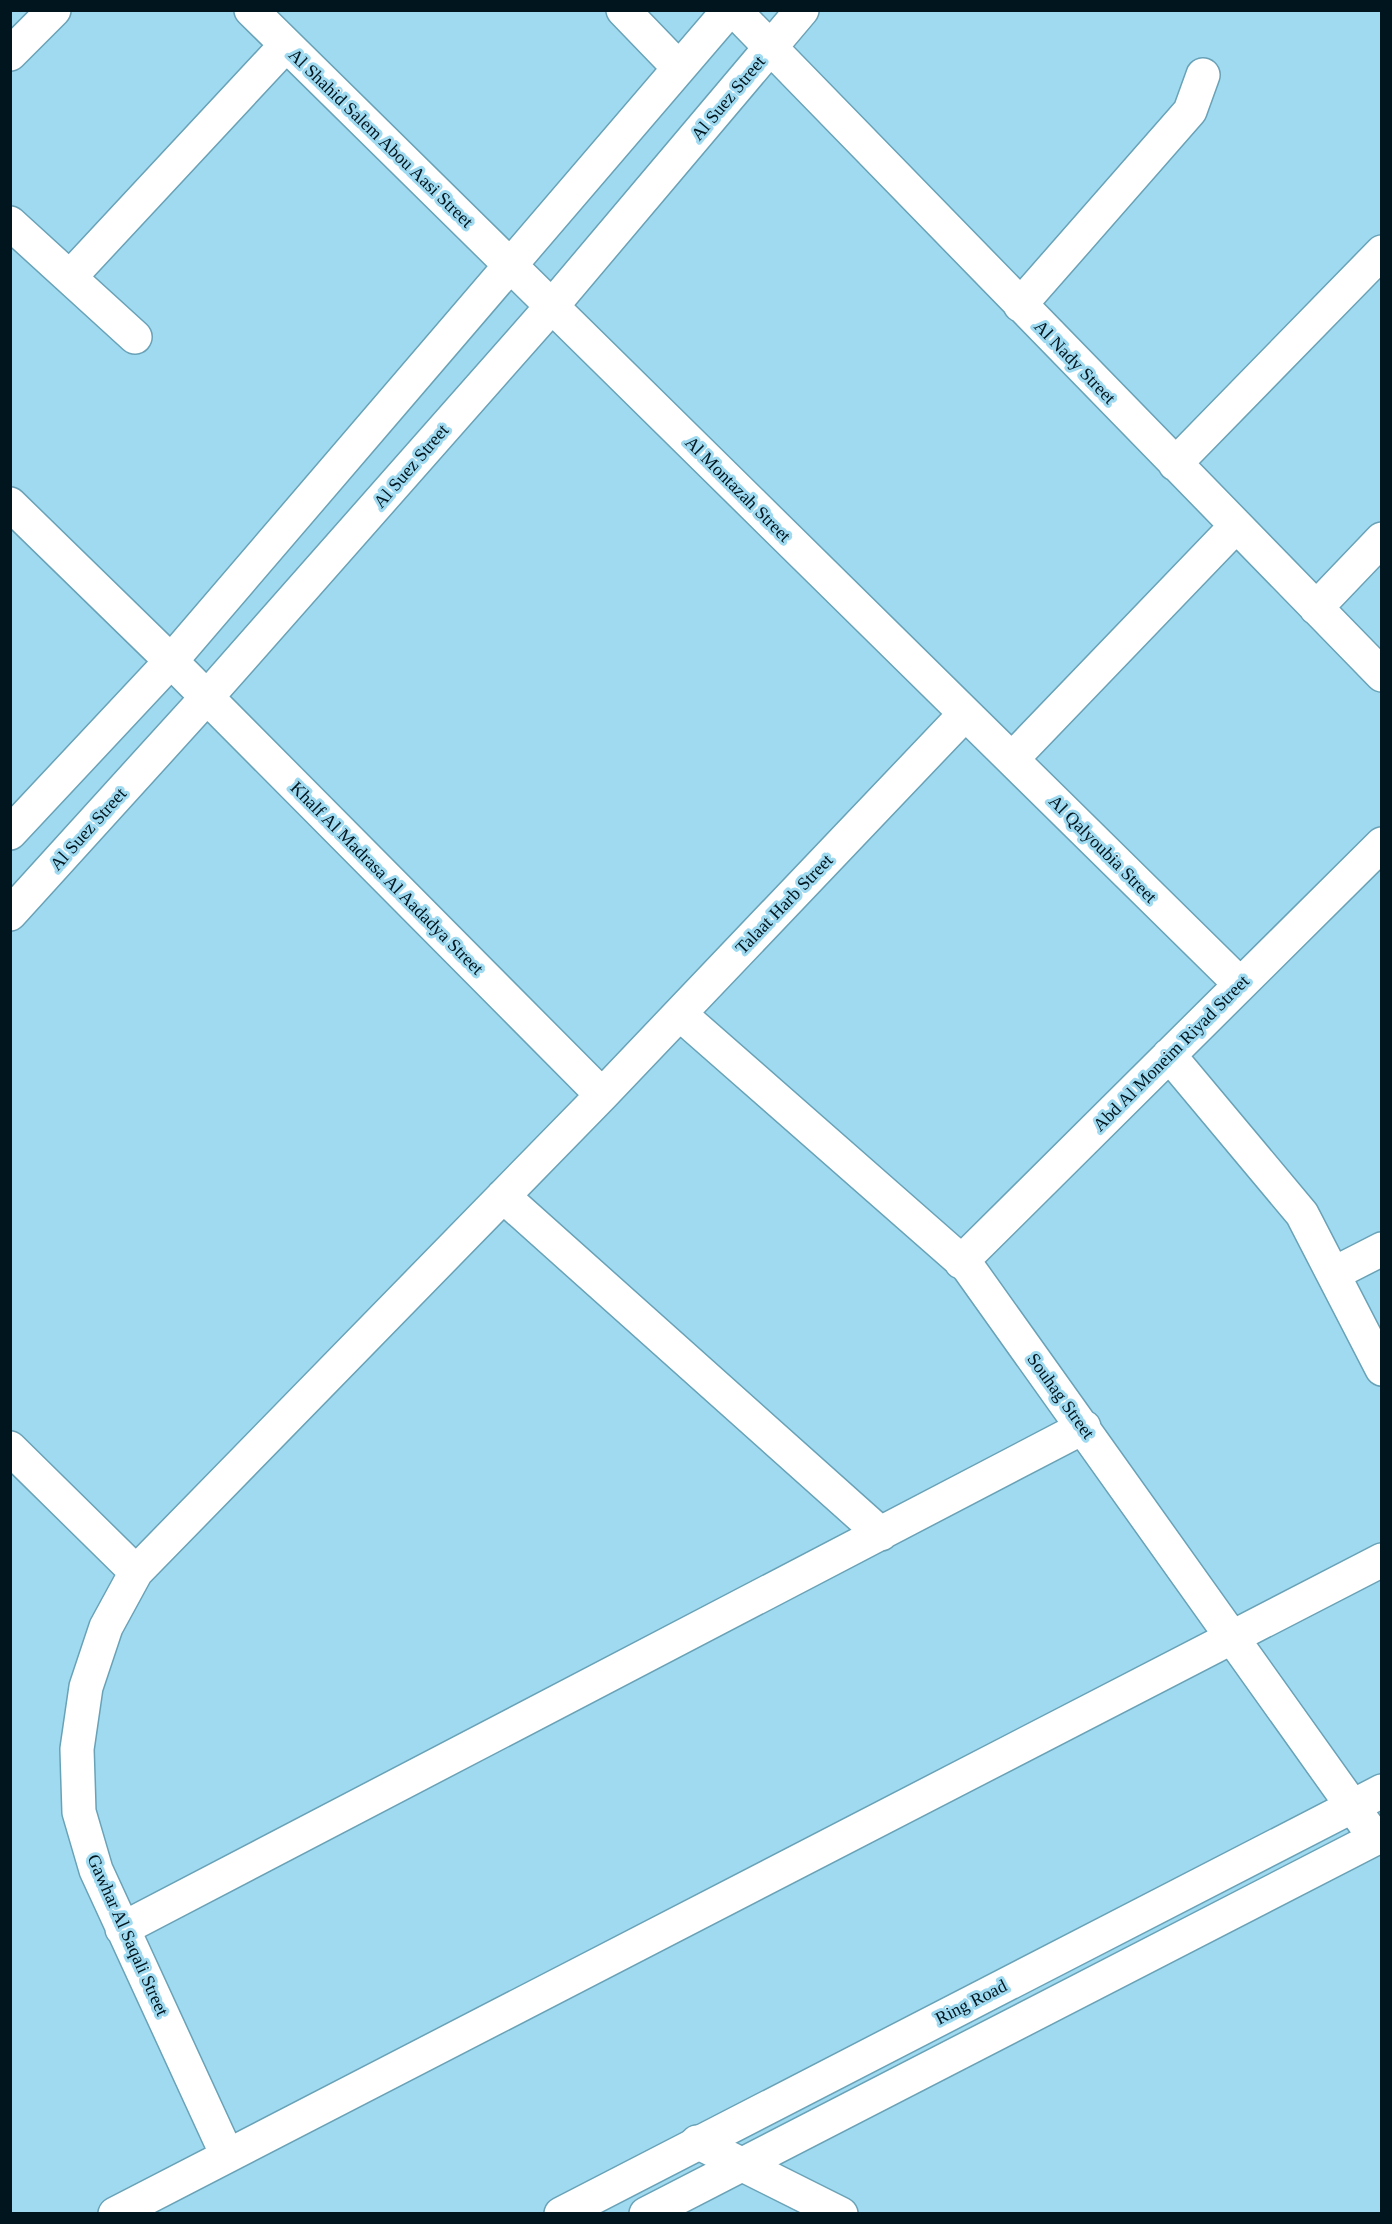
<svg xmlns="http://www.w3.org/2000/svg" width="1392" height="2224" font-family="Georgia,serif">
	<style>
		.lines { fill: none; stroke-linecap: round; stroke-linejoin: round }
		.minor-casing { stroke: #69a2b7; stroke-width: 36 }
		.tertiary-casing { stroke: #69a2b7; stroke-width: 36 }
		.minor { stroke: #fff; stroke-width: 33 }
		.tertiary { stroke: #fff; stroke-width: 33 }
		.labels { text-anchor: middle; stroke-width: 6; stroke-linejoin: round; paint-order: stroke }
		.street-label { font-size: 18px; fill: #00151d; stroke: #9fdaf1 }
	</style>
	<rect width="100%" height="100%" fill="#9fdaf1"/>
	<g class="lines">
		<g class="minor-casing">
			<path id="minor" d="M251,10L1240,984
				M623,10L678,67
				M734,10L1382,675
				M10,54L54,10
				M10,223L135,337
				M70,277L286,45
				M1020,305L1190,111L1203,75
				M1175,464L1382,252
				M10,504L171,661L602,1095
				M1316,608L1382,539
				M1012,759L1236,526
				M10,833L171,661L729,10
				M10,914L207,697L552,306L802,10
				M680,1014L968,1267L1375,1838
				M1169,1055L1302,1214L1382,1369
				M503,1196L881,1534
				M961,1262L1382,844
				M1333,1274L1382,1249
				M10,1448L136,1572
				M122,1929L1084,1427
				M697,2142L841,2214
				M227,2155L96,1870L79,1812L77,1749L86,1687L106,1627L136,1572L602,1095L965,714
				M115,2214L1382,1560"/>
		</g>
		<g class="tertiary-casing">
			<path id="tertiary" d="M561,2214L1382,1791
				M646,2214L1382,1835"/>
		</g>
		<use href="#minor" class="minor"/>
		<use href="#tertiary" class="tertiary"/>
	</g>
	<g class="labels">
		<g class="street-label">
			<text transform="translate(728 98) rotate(-50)" y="6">Al Suez Street</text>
			<text transform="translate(381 138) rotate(44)" y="6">Al Shahid Salem Abou Aasi Street</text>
			<text transform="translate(1075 362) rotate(46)" y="6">Al Nady Street</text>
			<text transform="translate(411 466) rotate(-49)" y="6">Al Suez Street</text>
			<text transform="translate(738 489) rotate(45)" y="6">Al Montazah Street</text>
			<text transform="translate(88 829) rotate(-48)" y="6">Al Suez Street</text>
			<text transform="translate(1103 849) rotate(45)" y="6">Al Qalyoubia Street</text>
			<text transform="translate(387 878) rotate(45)" y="6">Khalf Al Madrasa Al Aadadya Street</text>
			<text transform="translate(784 904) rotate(-46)" y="6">Talaat Harb Street</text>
			<text transform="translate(1171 1053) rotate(-45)" y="6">Abd Al Moneim Riyad Street</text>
			<text transform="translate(1061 1396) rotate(54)" y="6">Souhag Street</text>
			<text transform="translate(128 1935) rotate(66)" y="6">Gawhar Al Saqali Street</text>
			<text transform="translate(971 2002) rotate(-27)" y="6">Ring Road</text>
		</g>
	</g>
	<rect width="1392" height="2224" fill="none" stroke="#00151d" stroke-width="24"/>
</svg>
